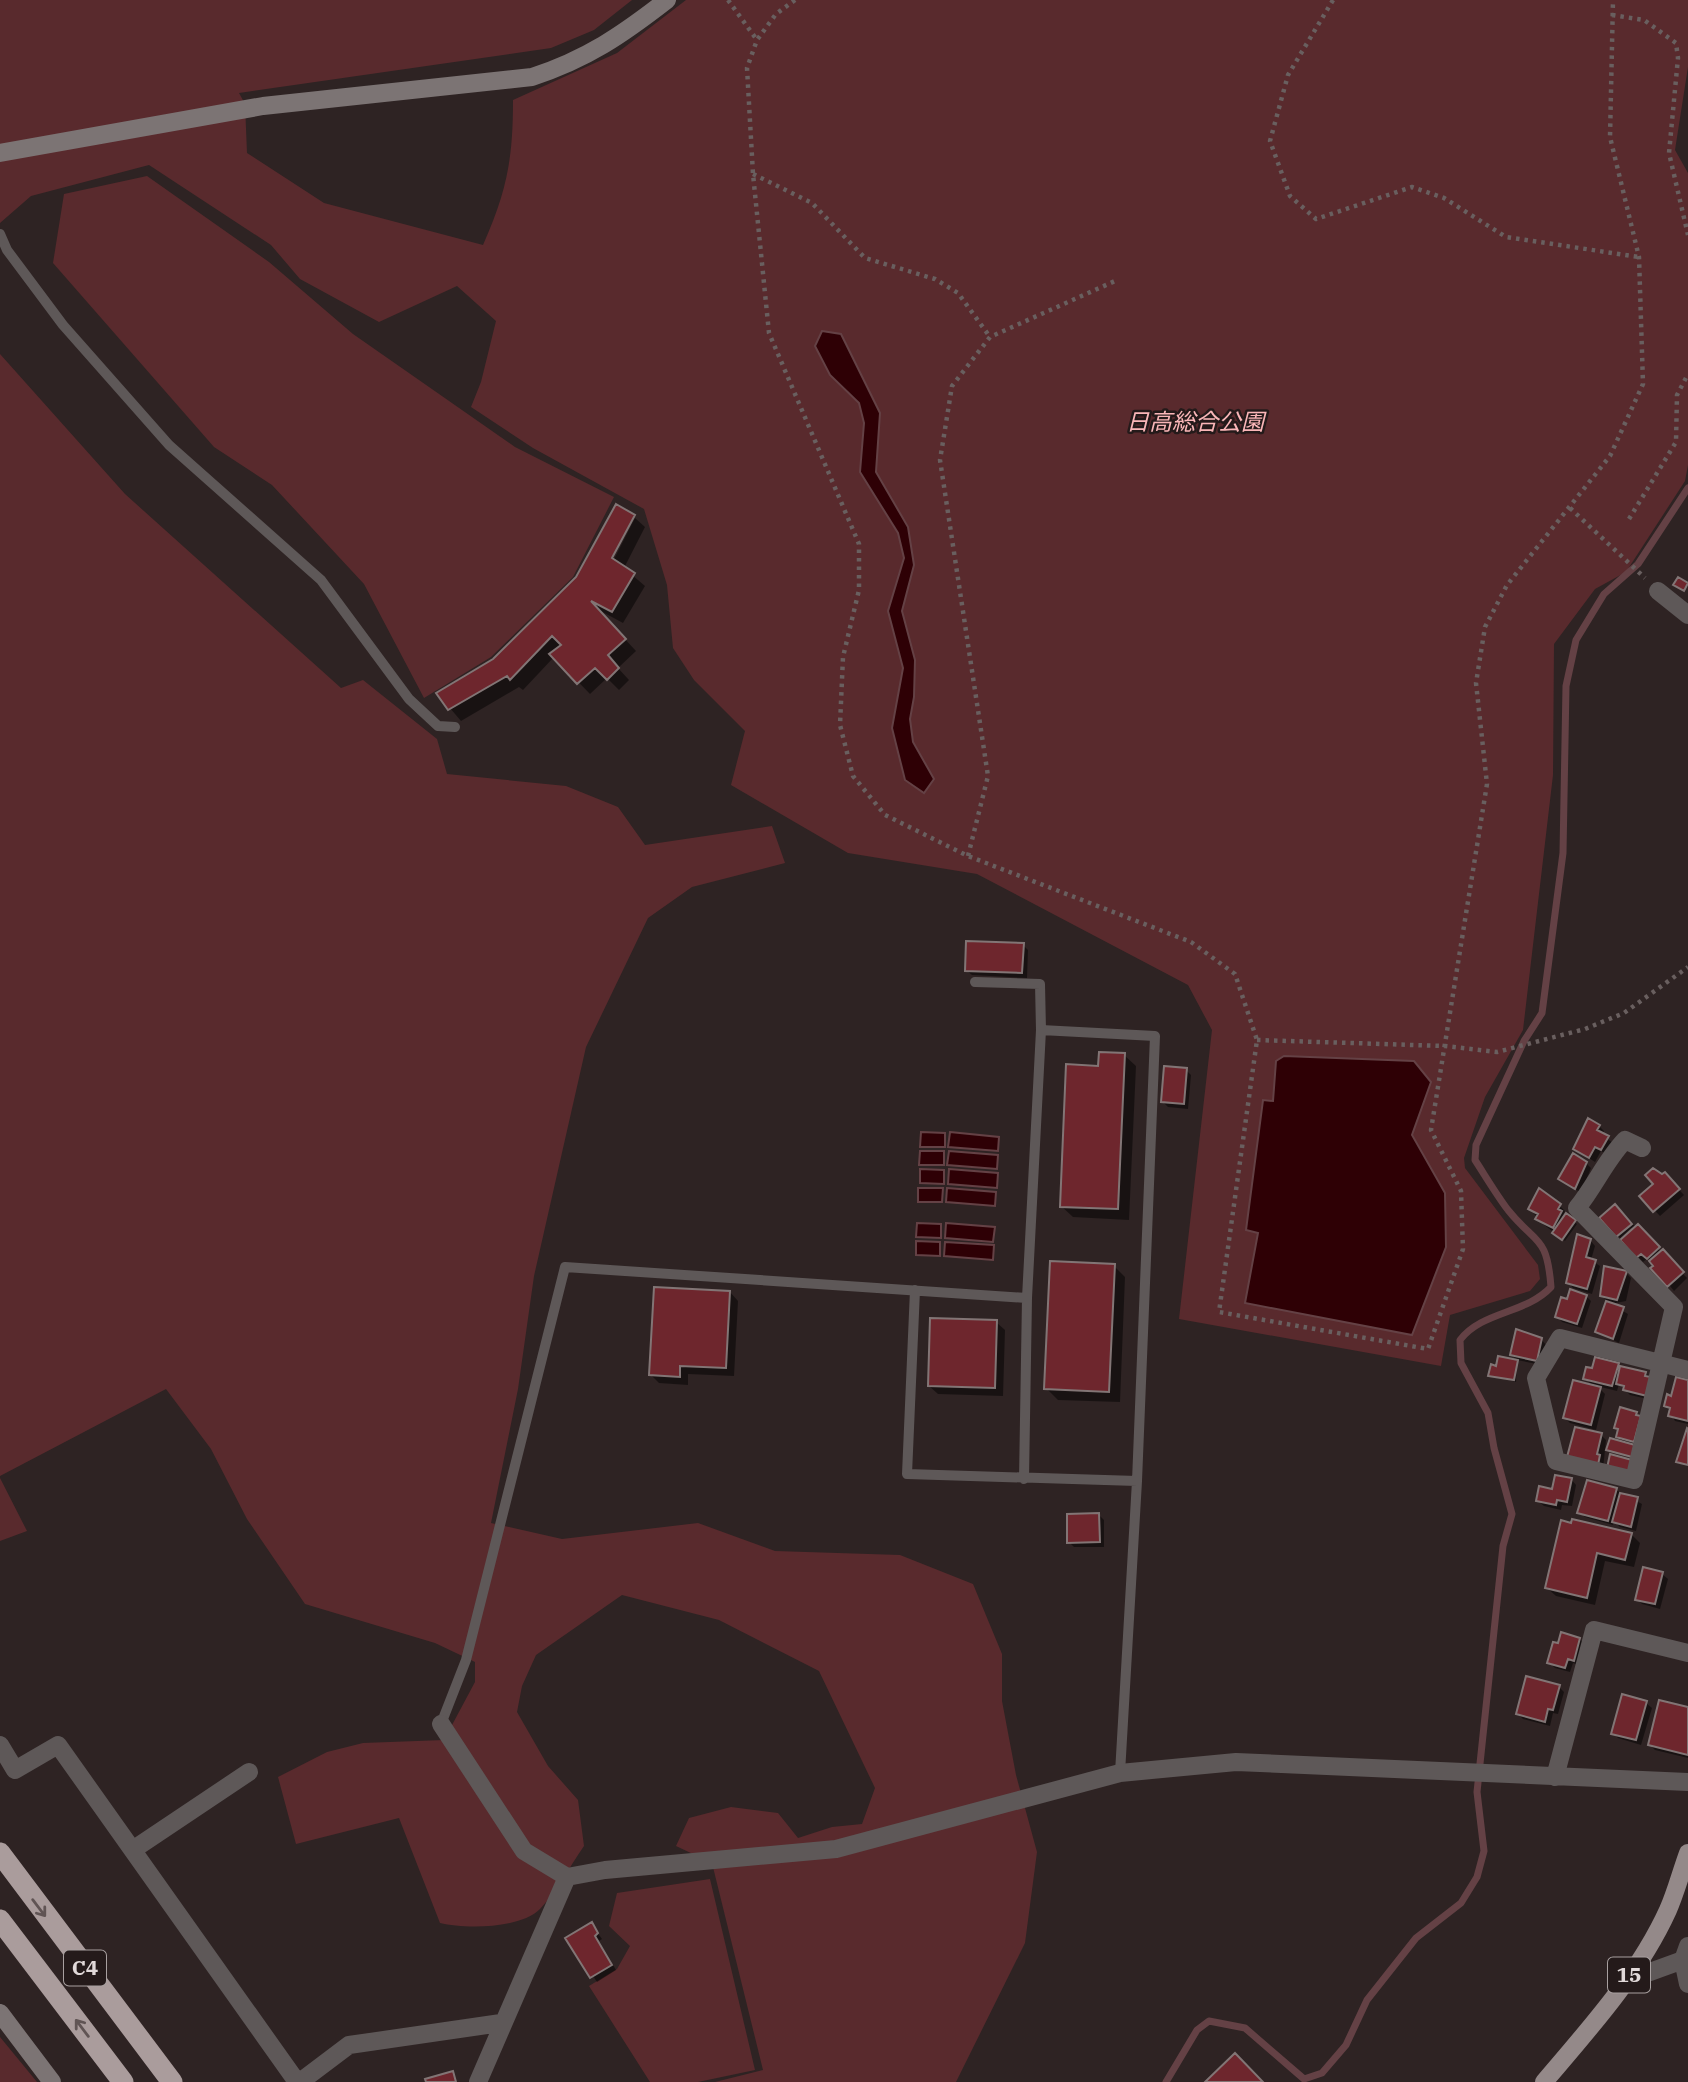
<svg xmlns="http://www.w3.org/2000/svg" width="1688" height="2082" font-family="'IBM Plex Serif','Noto Sans JP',serif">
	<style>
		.green { fill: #592a2d }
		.water { fill: #2e0005; stroke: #644145; stroke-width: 2 }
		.shadow { fill: #0007 }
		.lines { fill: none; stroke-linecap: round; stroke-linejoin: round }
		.stream { stroke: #644145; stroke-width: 7 }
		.building { fill: #6e262d; stroke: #827575; stroke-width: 2 }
		.path { stroke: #695f5f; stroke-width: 4.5; stroke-dasharray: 3.5 5; stroke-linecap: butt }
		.lane { stroke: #5e5858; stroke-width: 10 }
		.street { stroke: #5e5858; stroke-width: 18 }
		.secondary { stroke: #7c7474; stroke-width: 18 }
		.primary { stroke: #948989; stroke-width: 18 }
		.highway { stroke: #aa9c9c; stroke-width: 21 }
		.oneway { stroke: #605454 }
		.labels { text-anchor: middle; stroke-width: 5; stroke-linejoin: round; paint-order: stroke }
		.shield { fill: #241a1a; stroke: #a8a0a0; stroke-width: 2 }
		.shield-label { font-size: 21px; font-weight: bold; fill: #e1d9d9 }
		.park-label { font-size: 23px; font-style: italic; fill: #fab6b8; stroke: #241a1a }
	</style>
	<rect width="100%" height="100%" fill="#2e2323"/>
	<path class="green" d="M0,0H632L594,30L551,48L239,93L245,104L247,153L324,203L483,245C507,191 513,159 513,100L617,53L686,0H1688V67L1675,150L1688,173V465L1685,481L1626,572L1595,589L1554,644L1553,775L1523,1030L1485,1097L1464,1158L1465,1168L1538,1265L1540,1279L1530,1291L1450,1315L1441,1366L1179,1319L1212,1030L1188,985L977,874L848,853L731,785L745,731L694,680L673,648L667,585L644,509L533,448L471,407L481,382L496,321L457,286L379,322L300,279L271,245L149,165L31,196L0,223Z
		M147,176L269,262L353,334L515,447L614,497L573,577L491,657L424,698L364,584L272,485L214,447L53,263L64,194Z
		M0,354L125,494L341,688L363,680L437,739L447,774L566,786L618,807L645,845L772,826L785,863L692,887L648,918L586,1047L534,1276L518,1389L491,1523L562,1539L698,1523L775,1551L900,1555L973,1584L1002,1654V1701L1016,1775L1037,1852L1025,1943L956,2082H715L763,2070L712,1863L676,1846L689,1818L731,1807L778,1813L798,1838L832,1827L862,1824L875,1788L819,1671L719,1620L622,1595L536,1655L522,1686L517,1712L548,1766L578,1800L584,1846C570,1866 557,1891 540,1909C520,1929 465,1929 440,1923L399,1818L296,1844L278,1777L327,1752L363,1743L444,1740L475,1682V1662L435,1643L305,1604L247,1519L211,1449L166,1389L0,1476Z
		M0,1478L27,1531L0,1541Z
		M710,1879L755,2070L698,2082H650L589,1986L617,1969L630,1946L609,1926L617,1893Z
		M0,2037L37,2082H0Z"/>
	<path class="water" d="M822,331L841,334L880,413L876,472L908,527L914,565L902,611L915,660L914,697L910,719L913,742L934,779L924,793L905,780L892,728L903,668L888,611L904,558L898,533L860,472L864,423L859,403L830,375L815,346Z
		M1284,1056L1414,1061L1431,1082L1412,1135L1445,1193L1446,1247L1412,1335L1245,1303L1258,1233L1246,1230L1263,1100L1273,1101L1276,1061Z
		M921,1132L945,1133V1147H920Z
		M950,1132L999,1137L998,1151L948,1147Z
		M920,1151H944V1165H919Z
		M949,1151L998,1155L997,1169L947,1165Z
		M920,1169L944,1170V1184L920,1183Z
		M949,1169L998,1173L997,1188L948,1184Z
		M918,1188H943L942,1202H918Z
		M947,1188L996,1192L995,1206L946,1202Z
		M917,1223L941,1224V1238L916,1237Z
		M946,1223L995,1227L993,1242L945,1238Z
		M916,1241L940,1242V1256L916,1255Z
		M945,1242L994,1245L993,1260L944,1256Z"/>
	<path class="shadow" d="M616,507L635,517H631L607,565L610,567L635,518L645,527L624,568L645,586L623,623L597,609L636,651L618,668L629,680L619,690L607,678L590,694L554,657L523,690L519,687L461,721L438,694L494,661L577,578Z
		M1023,945L1028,950L1027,978L972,975L966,970Z
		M1124,1055L1136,1066L1129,1220L1073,1217L1061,1206L1100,1068Z
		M1186,1070L1191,1075L1188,1109L1168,1107L1163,1102Z
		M1599,1126L1604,1131L1602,1135L1613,1143L1606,1154L1601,1151L1595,1162L1575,1149Z
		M1586,1163L1591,1168L1581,1193L1560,1178Z
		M1657,1174H1664L1684,1195L1660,1216L1641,1196L1655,1184Z
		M1560,1206L1565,1211L1560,1221L1566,1216L1577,1224L1565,1241L1543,1224L1530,1209Z
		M1615,1206L1687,1278L1674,1291L1648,1258L1643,1262L1623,1240L1633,1230L1631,1228L1620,1238L1602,1218Z
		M1590,1240L1595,1246L1591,1260L1600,1266L1592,1294L1573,1288L1568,1282Z
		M1114,1266L1125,1277L1120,1402L1058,1400L1046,1388Z
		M1626,1273L1631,1278L1626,1301L1611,1304L1628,1314L1619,1343L1597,1332L1607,1301L1602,1296Z
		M730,1292L738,1301L734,1376L688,1374V1385L659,1383L651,1375Z
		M1586,1296L1591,1301L1582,1328L1562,1322L1557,1316L1568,1301Z
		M996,1322L1005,1330L1003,1396L938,1394L929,1386Z
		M1541,1339L1546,1345L1542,1365L1517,1360L1512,1355Z
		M1517,1362L1516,1382L1490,1375L1498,1368Z
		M1618,1365L1646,1373L1656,1384L1652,1400L1630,1395L1619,1384L1617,1391L1597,1386L1605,1394L1596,1430L1570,1423L1564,1417L1593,1386L1585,1378Z
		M1688,1382V1424L1675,1421L1666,1406Z
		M1636,1413L1641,1418L1634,1458L1610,1452L1608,1450L1626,1444L1618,1437Z
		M1576,1429L1601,1435L1606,1440L1603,1469Z
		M1571,1479L1576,1485L1572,1506L1562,1505L1561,1510L1544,1506L1538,1501Z
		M1616,1490L1642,1504L1636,1531L1620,1527L1614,1521L1613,1525L1585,1517L1579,1512Z
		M1099,1515L1104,1520V1547H1074L1069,1542Z
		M1562,1522L1631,1534L1640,1543L1634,1567L1605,1561L1595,1605L1556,1596L1547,1588Z
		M1662,1574L1668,1579L1660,1609L1642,1604L1637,1599Z
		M1580,1639L1585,1645L1579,1665L1573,1663L1570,1672L1555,1668L1549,1662Z
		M1559,1687L1564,1692L1558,1714L1553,1713L1550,1726L1523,1719L1517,1713Z
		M1646,1703L1652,1708L1641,1745L1618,1738L1613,1733Z
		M1688,1709V1758L1655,1750L1650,1745Z
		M591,1924L602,1939L599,1941L616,1970L597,1982L568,1938Z"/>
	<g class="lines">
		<path class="stream" d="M1166,2082L1197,2030L1209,2021L1245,2028L1304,2079L1322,2073L1346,2045L1367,2000L1416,1938L1461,1903L1477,1877L1484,1851L1477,1792L1503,1546L1512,1514L1494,1448L1488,1413L1461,1363L1460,1340C1482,1311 1526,1314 1551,1287C1547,1234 1536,1245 1508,1210C1496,1194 1486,1177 1475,1160L1476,1145L1524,1041L1542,1013L1563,853L1566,686L1576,640L1604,594L1638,564L1688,488"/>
	</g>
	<path class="building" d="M616,504L635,515L612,558L635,573L612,612L591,601L626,639L608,655L619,668L607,680L595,668L577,684L549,654L561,645L552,636L510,680L507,676L448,710L436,693L493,659L576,577Z
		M1678,577L1688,583L1684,591L1673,585Z
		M966,941L1024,943L1022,973L965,971Z
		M1099,1052L1125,1053L1118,1209L1060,1207L1066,1064L1098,1066Z
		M1164,1066L1187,1068L1184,1104L1161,1102Z
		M1588,1118L1600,1125L1597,1130L1609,1136L1601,1150L1595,1147L1589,1158L1573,1149Z
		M1573,1153L1587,1162L1575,1189L1558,1179Z
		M1653,1168L1662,1174L1665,1172L1680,1189L1653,1212L1639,1196L1653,1184L1645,1175Z
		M1539,1188L1561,1204L1558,1209L1562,1211L1553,1228L1535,1219L1538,1214L1528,1209Z
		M1615,1204L1632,1224L1616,1237L1599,1218Z
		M1566,1213L1576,1220L1562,1240L1552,1233Z
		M1638,1224L1660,1247L1647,1259L1641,1254L1636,1258L1620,1240Z
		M1577,1234L1591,1239L1586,1257L1596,1260L1587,1289L1566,1283Z
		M1663,1249L1684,1272L1667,1287L1650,1268L1653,1266L1649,1261Z
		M1050,1261L1115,1264L1109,1392L1044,1389Z
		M1604,1266L1627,1271L1617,1300L1600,1296Z
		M654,1287L730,1291L726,1368L680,1366V1377L649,1375Z
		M1570,1289L1587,1295L1577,1324L1555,1317L1561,1297L1567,1299Z
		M1606,1301L1624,1307L1613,1339L1595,1332Z
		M930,1318L997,1320L995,1388L928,1386Z
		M1516,1329L1542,1338L1537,1361L1510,1355Z
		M1498,1356L1518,1360L1514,1380L1488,1376L1491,1364L1496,1366Z
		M1595,1357L1619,1363L1612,1386L1583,1379L1586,1367L1592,1368Z
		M1620,1366L1646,1372L1645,1376L1651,1377L1647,1396L1623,1390L1624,1386L1616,1384Z
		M1676,1377L1688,1380V1421L1668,1416L1670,1408L1664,1406L1667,1394L1671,1396Z
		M1573,1380L1601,1387L1591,1425L1563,1418Z
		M1620,1407L1637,1412L1636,1415L1641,1416L1634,1442L1616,1437L1618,1429L1614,1428Z
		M1575,1427L1602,1433L1597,1454L1600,1455L1598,1465L1567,1457Z
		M1687,1428L1688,1429V1465L1676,1462Z
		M1610,1438L1635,1445L1632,1457L1606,1450Z
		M1610,1454L1632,1460L1628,1474L1607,1468Z
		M1555,1475L1572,1478L1567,1502L1557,1500L1556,1505L1536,1501L1539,1486L1552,1489Z
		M1587,1480L1617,1488L1608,1521L1577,1513Z
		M1620,1493L1638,1497L1631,1527L1612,1522Z
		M1099,1513L1100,1542L1067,1543V1514Z
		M1572,1519L1632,1533L1625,1560L1597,1553L1587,1598L1545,1588L1561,1520L1571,1523Z
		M1643,1567L1663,1572L1655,1604L1635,1600Z
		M1561,1632L1580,1638L1574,1661L1568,1659L1565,1668L1547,1663L1553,1642L1558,1643Z
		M1526,1676L1560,1685L1553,1710L1548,1709L1545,1722L1516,1714Z
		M1622,1694L1647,1701L1636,1740L1611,1734Z
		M1659,1700L1688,1707V1755L1648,1745Z
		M592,1922L598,1933L595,1936L612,1965L590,1978L565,1938Z
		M1235,2053L1263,2082H1205Z
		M453,2071L456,2082H426L425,2079Z"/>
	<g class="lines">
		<path class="path" d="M728,0L757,40
			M795,0L776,14L757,40L747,68L753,174L769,333L859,544V590L843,657L840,725L853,776L885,815L968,856L1191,942L1235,974L1257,1040L1219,1312L1428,1349L1463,1249L1461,1191L1431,1130L1487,784L1476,683L1485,627L1507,585L1610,456L1643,384L1639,257L1610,137L1613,0
			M1333,0L1288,75L1270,141L1290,196L1316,219L1412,187L1444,198L1506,237L1639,257
			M1612,15L1644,20L1676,43L1678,58L1669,153L1688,235
			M753,174L812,203L865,258L935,279L958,293L990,337
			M1570,508L1645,578
			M1629,519L1676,442L1677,395L1688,374
			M968,856L988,776L940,460L952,386L990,337L1115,281
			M1257,1040L1445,1046L1497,1052L1585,1029L1624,1013L1688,967"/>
		<path class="lane" d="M0,234L7,250L63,325L169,445L321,580L409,699L438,726L455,727
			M975,982L1040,984L1041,1030L1027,1298L1024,1479
			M1041,1030L1155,1036L1137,1481L1120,1773
			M915,1290L907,1474L1137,1481
			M441,1724L466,1660L565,1267L1027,1298"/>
		<path class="street" d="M1658,591L1688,615
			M1642,1148L1625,1140C1605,1161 1595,1186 1577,1208L1674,1307L1634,1480L1556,1461L1536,1378L1560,1338L1688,1370
			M441,1724L524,1851L567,1877L605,1870L836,1849L1120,1773L1236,1762L1688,1782
			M0,1745L15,1770L58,1745L297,2082
			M1555,1777L1594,1630L1688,1653
			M134,1849L249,1772
			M1688,1946L1683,1960L1688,1984
			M1635,1967L1650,1972L1683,1960
			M300,2082L349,2045L501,2023
			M478,2082L567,1877"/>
		<path class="secondary" d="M0,153L263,106L532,77C587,59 622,35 667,0
			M0,2013L52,2082"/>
		<path class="primary" d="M1544,2082C1589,2029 1639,1974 1668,1910C1676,1892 1681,1872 1688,1853"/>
		<path class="highway" d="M0,1853L172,2082
			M0,1920L123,2082"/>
	</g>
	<defs><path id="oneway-shaft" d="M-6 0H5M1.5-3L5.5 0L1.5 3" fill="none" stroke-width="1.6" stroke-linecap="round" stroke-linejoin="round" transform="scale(1.75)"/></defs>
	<g class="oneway">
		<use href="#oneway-shaft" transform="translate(39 1908) rotate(53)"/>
		<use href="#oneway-shaft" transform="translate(82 2028) rotate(-127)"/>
	</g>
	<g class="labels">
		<g class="shield">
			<rect x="64" y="1950.5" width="42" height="35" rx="5"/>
			<rect x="1608" y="1957.5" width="42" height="35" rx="5"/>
		</g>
		<g class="shield-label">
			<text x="85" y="1975">C4</text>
			<text x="1629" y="1982">15</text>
		</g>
		<g class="park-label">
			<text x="1195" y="430">日高総合公園</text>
		</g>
	</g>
</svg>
